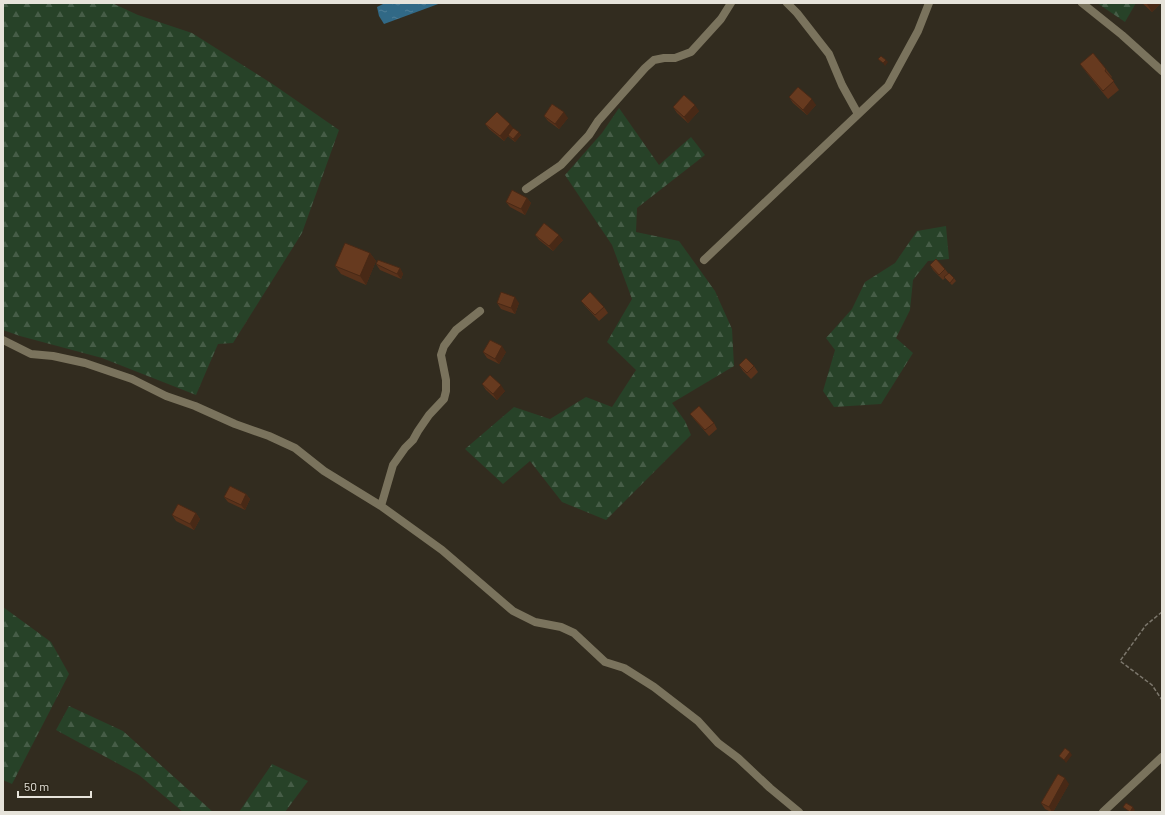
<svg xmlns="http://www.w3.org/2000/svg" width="1165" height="815" font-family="Barlow,sans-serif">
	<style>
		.forest { fill: url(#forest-firs) }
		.water { fill: url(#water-ripples) }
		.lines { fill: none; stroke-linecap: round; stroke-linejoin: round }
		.path { stroke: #7c776c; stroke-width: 1.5; stroke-dasharray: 4 2; stroke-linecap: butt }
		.minor { stroke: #7a735d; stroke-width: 8 }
		.wall { fill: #59321b }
		.shaded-wall { fill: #482916 }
		.building { fill: #673a1f; stroke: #482916 }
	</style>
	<defs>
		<pattern id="forest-firs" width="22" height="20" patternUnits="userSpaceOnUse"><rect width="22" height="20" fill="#274228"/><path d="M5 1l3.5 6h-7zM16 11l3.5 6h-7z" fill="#465d47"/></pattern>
		<pattern id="water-ripples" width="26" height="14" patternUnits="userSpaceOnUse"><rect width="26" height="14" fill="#316986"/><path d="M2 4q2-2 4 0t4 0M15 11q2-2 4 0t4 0" fill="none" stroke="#4f7e96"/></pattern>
	</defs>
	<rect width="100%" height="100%" fill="#322c1f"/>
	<path class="forest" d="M3,3H112L138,15L192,33L274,85L339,130L302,233L233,343L218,344L196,395L102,358L20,336L3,330Z
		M1097,3H1136L1125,22Z
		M619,108L659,165L691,137L705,155L637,208L636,232L679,241L715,291L732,329L734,366L672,403L685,421L691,435L606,520L562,502L530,461L503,484L465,449L514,407L550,419L586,397L612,407L636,370L607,342L632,299L612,245L565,175L602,133Z
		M946,226L949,259L928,261L913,280L910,310L896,338L913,353L881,404L834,407L823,391L835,350L826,338L852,309L865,282L895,263L917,231Z
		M3,607L51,642L69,674L12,784L3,780Z
		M69,706L123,731L213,812H183L139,775L56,730Z
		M272,764L308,781L285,812H239Z"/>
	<path class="water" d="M385,3H441L384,24L379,16L377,7Z"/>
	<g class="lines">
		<path class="path" d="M1162,612L1146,625L1120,661L1152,685L1162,700"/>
		<path class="minor" d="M787,3L797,13L829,54L842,85L858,114
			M1082,3L1122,35L1162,71
			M526,189L561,165L589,135L598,121L645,68L654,60L664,58H675L691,52L721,19L731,3
			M704,260L888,86L918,31L929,3
			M3,340L31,354L53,356L85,363L132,379L166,396L195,406L235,424L269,436L295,448L324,471L381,506L442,550L513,611L535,622L561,627L574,633L605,662L624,668L654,687L698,721L718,743L738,758L770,788L799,812
			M381,506L393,465L405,448L413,440L418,431L429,415L444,399L446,391V380L441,355L444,346L456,330L480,311
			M1103,812L1162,757"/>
	</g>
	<path class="wall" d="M1142,3H1161L1152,12Z
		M1080,64L1106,69L1112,77L1111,78L1119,90L1108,99L1086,72Z
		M789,97L816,105L807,115L793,103Z
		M673,107L699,111L688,123L677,113Z
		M544,116L568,118L559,129L548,121Z
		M485,124L514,129L521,135L515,142L510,138L508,136L504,141L489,129Z
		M527,198L531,203L525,215L510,207L506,202Z
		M535,235L563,240L553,251L539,240Z
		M370,253L376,261L366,285L341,274L335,266Z
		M376,264L400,268L403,274L401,279L380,270Z
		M930,265L945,269L948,273L954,278L956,281L952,285L945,278L943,280L933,270Z
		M581,301L604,307L608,313L599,321L585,306Z
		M497,303H519L515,314L501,309Z
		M483,352H506L499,364L487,358Z
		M739,365L754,366L758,372L751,379L743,371Z
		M482,384L505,391L497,400L486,390Z
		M690,414L714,423L717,429L709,436L694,419Z
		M246,494L250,499L245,510L228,502L224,497Z
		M196,513L200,519L194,530L176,521L172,515Z
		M1069,784L1053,812H1051L1045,809L1041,803Z"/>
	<path class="shaded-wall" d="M1148,3H1161L1152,12L1147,4Z
		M886,60L888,62L885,66L883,63Z
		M812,99L816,105L807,115L803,110Z
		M695,105L699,111L688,123L684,117Z
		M564,112L568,118L559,129L555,124Z
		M510,124L514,129L504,141L500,136Z
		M519,132L521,135L515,142L513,139Z
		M527,198L531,203L525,215L521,209Z
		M559,235L563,240L553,251L549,246Z
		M370,253L376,261L366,285L360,276Z
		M400,268L403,274L401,279L397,274Z
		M515,297L519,303L515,314L511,308Z
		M502,346L506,352L499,364L495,359Z
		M501,385L505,391L497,400L493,394Z
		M246,494L250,499L245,510L241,505Z
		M196,513L200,519L194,530L190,524Z
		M1070,752L1072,755L1066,763L1064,760Z
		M1065,778L1069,784L1053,812H1052L1049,807Z
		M1133,807L1135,810L1133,812H1130Z"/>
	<path class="building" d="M1093,53L1106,69L1105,71L1114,81L1103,91L1080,64Z
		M881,56L886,60L883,63L878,59Z
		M798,87L812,99L803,110L789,97Z
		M684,95L695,105L684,117L673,107Z
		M552,104L564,112L555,124L544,116Z
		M497,112L510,124L500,136L485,124Z
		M513,128L519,132L513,139L508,135Z
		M512,190L527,198L521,209L506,202Z
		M544,223L559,235L549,246L535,235Z
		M345,243L370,253L360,276L335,266Z
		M936,259L945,269L939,275L930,265Z
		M378,260L400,268L397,274L376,264Z
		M949,273L954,278L950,283L944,277Z
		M501,292L515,297L511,308L497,303Z
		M590,292L604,307L595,315L581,301Z
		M490,340L502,346L495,359L483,352Z
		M746,358L754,366L747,373L739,365Z
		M490,375L501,385L493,394L482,384Z
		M699,406L714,423L705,430L690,414Z
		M230,486L246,494L241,505L224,497Z
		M178,504L196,513L190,524L172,515Z
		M1065,748L1070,752L1064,760L1059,756Z
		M1058,774L1065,778L1049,807L1041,803Z
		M1126,803L1133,807L1130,812L1123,807Z"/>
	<rect width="1165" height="815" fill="none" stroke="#e6e3da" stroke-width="8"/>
	<path d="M18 791v6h73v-6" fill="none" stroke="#e6e3da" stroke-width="2"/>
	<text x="24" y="791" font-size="12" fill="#e6e3da" stroke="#282215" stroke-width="3" paint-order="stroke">50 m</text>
</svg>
